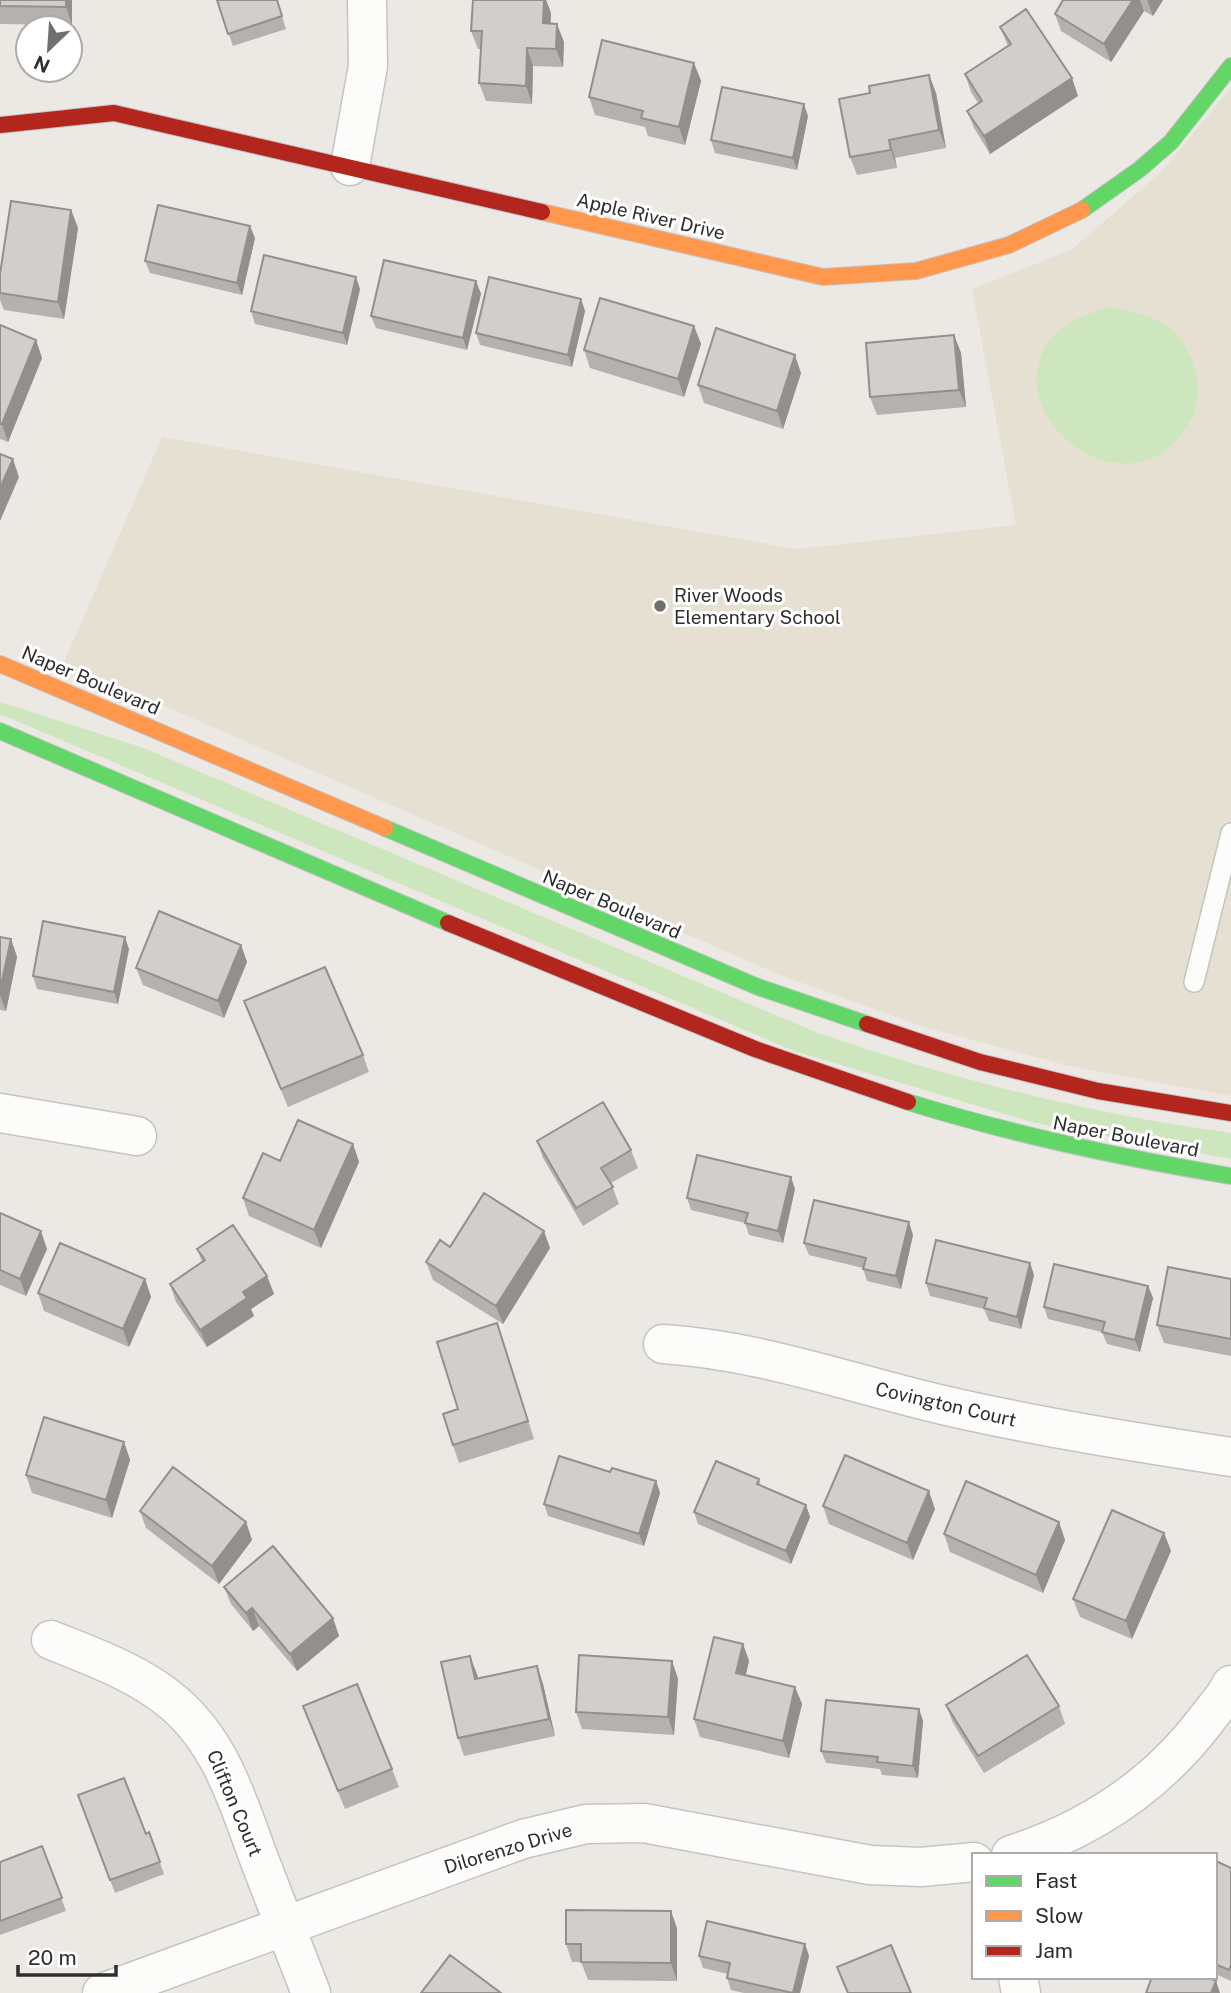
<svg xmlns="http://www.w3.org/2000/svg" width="1231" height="1993" font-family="'Public Sans',sans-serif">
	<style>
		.education { fill: #e6e0d3 }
		.green { fill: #cee6be }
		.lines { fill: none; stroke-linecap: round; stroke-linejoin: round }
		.lane-casing { stroke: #c5c4c5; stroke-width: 22 }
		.street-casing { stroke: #c5c4c5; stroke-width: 41 }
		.fast-casing { stroke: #c5c4c5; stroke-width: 18 }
		.slow-casing { stroke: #c5c4c5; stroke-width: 18 }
		.jam-casing { stroke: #c5c4c5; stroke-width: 18 }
		.lane { stroke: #fcfcfb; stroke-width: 19 }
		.street { stroke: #fcfcfb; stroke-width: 38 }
		.fast { stroke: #63d668; stroke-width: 16 }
		.slow { stroke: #ff974d; stroke-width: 16 }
		.jam { stroke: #b3261e; stroke-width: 16 }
		.wall { fill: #b4b1af }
		.shaded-wall { fill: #92908e }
		.building { fill: #d1cecb; stroke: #92908e; stroke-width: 2 }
		.poi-dot { fill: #706f6e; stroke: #fff; stroke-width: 2.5 }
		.labels { text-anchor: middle; stroke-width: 6; stroke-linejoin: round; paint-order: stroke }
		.street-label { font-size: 19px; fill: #2e2e2e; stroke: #fff }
		.poi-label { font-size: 19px; fill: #2e2e2e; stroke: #fff; text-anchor: start }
	</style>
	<rect width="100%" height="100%" fill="#ece8e4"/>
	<path class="education" d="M1231,88V1096L1069,1066L921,1026L780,975L64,662L162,437L796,549L1016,525L972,289L1071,250L1160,173Z"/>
	<path class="green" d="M1109,307C1128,310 1147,314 1164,324C1196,345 1207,392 1189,423C1126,530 978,400 1061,329C1075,317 1092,313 1109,307Z
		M0,702L141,747L818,1033C953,1079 1090,1114 1231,1133V1159L1035,1123L794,1051L0,714Z"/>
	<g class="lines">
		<g class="lane-casing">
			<path id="lane" d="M1194,982L1231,833"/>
		</g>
		<g class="street-casing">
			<path id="street" d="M350,166L368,66L367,0
				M0,1113L137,1136
				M663,1344C759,1350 849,1383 943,1405C1038,1427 1134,1442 1231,1457
				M51,1640C93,1657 139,1673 174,1703C223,1745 239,1806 261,1864C278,1907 294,1950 311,1993
				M1011,1855C1089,1830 1156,1786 1206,1720C1214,1709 1225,1698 1231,1685
				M1018,1977L1021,1993
				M102,1993L523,1839L586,1824L644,1823L870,1865L921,1867L974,1862"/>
		</g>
		<g class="fast-casing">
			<path id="fast" d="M1082,210L1140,169L1171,142L1231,66
				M0,731L448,923
				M385,828L758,987L867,1024
				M908,1102C1014,1135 1122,1158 1231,1176"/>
		</g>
		<g class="slow-casing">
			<path id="slow" d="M542,212L823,277L916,271L1009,245L1082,210
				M0,664L385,828"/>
		</g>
		<g class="jam-casing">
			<path id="jam" d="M0,125L114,113L542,212
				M448,923L755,1049L908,1102
				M867,1024L980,1062L1098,1091L1231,1113"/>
		</g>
		<use href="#lane" class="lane"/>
		<use href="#street" class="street"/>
		<use href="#fast" class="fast"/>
		<use href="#slow" class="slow"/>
		<use href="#jam" class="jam"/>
	</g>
	<path class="wall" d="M0,0H72V25L0,24Z
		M217,0H277L286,29L233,46Z
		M473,0H546L551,13L550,24L564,42L563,67L533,66L532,104L486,101L479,83L481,49H478L471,31Z
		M1063,0H1163L1153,16L1144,11L1111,62L1061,31L1055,14Z
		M1000,27L1072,78L1078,96L990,154L974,128L967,111L978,103L971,92L965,74L1008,46Z
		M694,63L701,81L685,145L648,136L645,127L595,115L589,97Z
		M929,75L936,93L946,148L895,158L897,168L857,175L850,157L870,93Z
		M808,116L797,170L715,153L711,140Z
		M71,210L78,228L64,319L4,310L0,300V274Z
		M255,238L242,295L150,273L145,261Z
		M476,281L481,294L467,350L376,328L371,316Z
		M360,289L347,345L255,324L251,311Z
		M581,299L585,311L572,367L480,345L476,333Z
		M0,325L36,340L42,358L8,442L0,439Z
		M694,326L701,344L684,397L590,368L584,350Z
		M954,335L961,353L966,407L877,415L870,397Z
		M801,373L783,429L704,403L698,385Z
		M0,937L11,939L17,957L6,1011L0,1010Z
		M241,945L247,962L224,1018L143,985L136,968Z
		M129,949L118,1004L37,989L33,976Z
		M244,1001L363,1055L369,1072L288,1107Z
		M537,1141L631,1150L638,1168L611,1183L619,1204L583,1226L543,1158Z
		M353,1144L359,1162L321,1248L249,1216L243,1198L280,1161Z
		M795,1189L783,1243L749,1235L745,1223L691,1210L687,1198Z
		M0,1213L47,1249L26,1296L0,1285Z
		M913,1235L901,1289L867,1281L863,1268L809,1255L804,1243Z
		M450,1247L550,1248L503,1324L433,1280L426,1262Z
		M197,1249L267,1276L274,1294L251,1309L254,1316L207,1347L176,1302L170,1284L202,1262Z
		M1030,1263L1034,1275L1021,1329L989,1321L984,1309L930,1296L926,1283Z
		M145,1279L151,1297L129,1347L44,1311L38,1293Z
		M1231,1279V1356L1164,1343L1157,1325Z
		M1148,1286L1153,1298L1140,1352L1107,1344L1102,1332L1048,1319L1044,1307Z
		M503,1341L534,1439L459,1463L453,1445Z
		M124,1442L130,1460L112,1518L32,1493L26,1475Z
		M759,1479L761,1486L806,1505L810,1517L791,1564L698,1524L694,1512Z
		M656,1481L660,1493L644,1546L548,1516L544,1504Z
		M823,1506L935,1509L913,1560L829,1524Z
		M140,1511L246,1522L252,1540L219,1584L146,1528Z
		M1059,1522L1065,1540L1043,1593L950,1552L944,1534Z
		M1164,1533L1171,1551L1132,1639L1080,1617L1073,1599Z
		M224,1587L333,1618L339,1636L297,1671L259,1626L253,1631L231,1604Z
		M743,1644L749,1661L746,1675L795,1687L802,1704L789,1758L700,1737L694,1719Z
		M672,1661L678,1679L674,1735L582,1729L576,1712Z
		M537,1666L543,1684L555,1736L464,1756L458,1738L477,1674L478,1679Z
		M946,1705L1059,1706L1065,1724L984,1773L953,1723Z
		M303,1706L392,1769L399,1787L345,1809Z
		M919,1709L923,1721L918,1778L882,1775L880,1769L826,1763L821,1751Z
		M78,1795L146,1834L149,1832L164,1874L115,1893Z
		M42,1846L66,1911L0,1935V1862Z
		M1215,1863L1231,1868V1981L1215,1974Z
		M677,1928V1981L588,1980L581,1962H572L566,1944Z
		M805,1944L809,1956L800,1993H744L731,1990L727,1978L728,1974L703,1968L699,1956Z"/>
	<path class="shaded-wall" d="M66,0H72V25L66,7Z
		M544,0H546L551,13L550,41L543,23Z
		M1133,0H1140L1144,11L1111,62L1104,44Z
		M1147,0H1163L1153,16Z
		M557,24L564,42L563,67L556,49Z
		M527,48L533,66L532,104L526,86Z
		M694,63L701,81L685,145L679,127Z
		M929,75L936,93L946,148L939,130Z
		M1072,78L1078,96L990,154L984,136Z
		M804,104L808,116L797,170L793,158Z
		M889,140L895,158L897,168L891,150Z
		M71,210L78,228L64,319L58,302Z
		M250,226L255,238L242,295L237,283Z
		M356,277L360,289L347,345L343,333Z
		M476,281L481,294L467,350L463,338Z
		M581,299L585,311L572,367L568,355Z
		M694,326L701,344L684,397L678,379Z
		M954,335L961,353L966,407L959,390Z
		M36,340L42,358L8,442L2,424Z
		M795,355L801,373L783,429L777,411Z
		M13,459L19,477L0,521V488Z
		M125,937L129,949L118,1004L114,992Z
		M11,939L17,957L6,1011L0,995V990Z
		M241,945L247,962L224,1018L218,1001Z
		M353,1144L359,1162L321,1248L314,1230Z
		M791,1177L795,1189L783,1243L778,1231Z
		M909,1222L913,1235L901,1289L896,1276Z
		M41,1231L47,1249L26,1296L20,1279Z
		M544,1231L550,1248L503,1324L496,1306Z
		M1030,1263L1034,1275L1021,1329L1017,1317Z
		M267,1276L274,1294L251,1309L254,1316L207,1347L200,1330L243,1292Z
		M145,1279L151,1297L129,1347L123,1329Z
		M1148,1286L1153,1298L1140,1352L1135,1340Z
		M124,1442L130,1460L112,1518L106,1500Z
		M656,1481L660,1493L644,1546L639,1534Z
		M929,1491L935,1509L913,1560L907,1543Z
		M806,1505L810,1517L791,1564L786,1551Z
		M246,1522L252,1540L219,1584L212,1566Z
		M1059,1522L1065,1540L1043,1593L1036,1575Z
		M1164,1533L1171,1551L1132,1639L1126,1621Z
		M252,1608L259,1626L253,1631L246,1613Z
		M333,1618L339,1636L297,1671L290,1654Z
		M743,1644L749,1661L742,1690L736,1673Z
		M470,1656L477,1674L482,1697L475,1679Z
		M672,1661L678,1679L674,1735L668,1717Z
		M537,1666L543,1684L555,1736L549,1719Z
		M795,1687L802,1704L789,1758L783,1741Z
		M919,1709L923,1721L918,1778L913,1766Z
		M671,1911L677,1928V1981L671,1963Z
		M805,1944L809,1956L800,1993H793Z
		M1216,1981L1220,1993H1211Z"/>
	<path class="building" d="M0,0H66V7L0,6Z
		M217,0H277L282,16L228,34Z
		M473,0H544L543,23L557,24L556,49L527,48L526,86L479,83L482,31H471Z
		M1063,0H1133L1104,44L1055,14Z
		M1026,9L1072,78L984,136L967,111L982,101L965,74L1011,44L1000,27Z
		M602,40L694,63L679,127L641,118L643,111L589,97Z
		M929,75L939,130L889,140L891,150L850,157L839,99L870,93L869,86Z
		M722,87L804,104L793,158L711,140Z
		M11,201L71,210L58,302L0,293V274Z
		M158,205L250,226L237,283L145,261Z
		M264,255L356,277L343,333L251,311Z
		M384,260L476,281L463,338L371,316Z
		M489,277L581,299L568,355L476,333Z
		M600,298L694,326L678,379L584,350Z
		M0,325L36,340L2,424H0Z
		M716,328L795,355L777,411L698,385Z
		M954,335L959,390L870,397L866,343Z
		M0,454L13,459L0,488Z
		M159,911L241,945L218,1001L136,968Z
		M43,921L125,937L114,992L33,976Z
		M0,937L11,939L0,990Z
		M325,967L363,1055L281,1089L244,1001Z
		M603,1102L631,1150L601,1168L613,1187L576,1208L537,1141Z
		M298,1120L353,1144L314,1230L243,1198L263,1153L280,1161Z
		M697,1155L791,1177L778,1231L745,1223L748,1213L687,1198Z
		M484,1193L544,1231L496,1306L426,1262L440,1240L450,1247Z
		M814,1200L909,1222L896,1276L863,1269L866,1258L804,1243Z
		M0,1213L41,1231L20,1279L0,1270Z
		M233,1225L267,1276L243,1292L247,1298L200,1330L170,1284L205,1260L197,1249Z
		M936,1240L1030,1263L1017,1317L984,1308L987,1298L926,1283Z
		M60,1243L145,1279L123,1329L38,1293Z
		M1054,1264L1148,1286L1135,1340L1102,1332L1105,1322L1044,1307Z
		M1168,1267L1231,1279V1339L1157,1325Z
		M497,1323L528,1421L453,1445L443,1414L458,1409L437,1342Z
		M44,1417L124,1442L106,1500L26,1475Z
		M845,1455L929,1491L907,1543L823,1506Z
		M559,1456L610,1472L612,1468L656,1481L639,1534L544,1504Z
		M716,1461L759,1479L757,1484L806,1505L786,1551L694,1512Z
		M173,1467L246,1522L212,1566L140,1511Z
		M966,1481L1059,1522L1036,1575L944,1534Z
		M1112,1510L1164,1533L1126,1621L1073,1599Z
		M273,1546L333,1618L290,1654L252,1608L246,1613L224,1587Z
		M714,1637L743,1644L736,1673L795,1687L783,1741L694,1719Z
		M579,1655L672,1661L668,1717L576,1712Z
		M1027,1655L1059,1706L978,1756L946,1705Z
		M470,1656L475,1679L537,1666L549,1719L458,1738L441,1662Z
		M357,1684L392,1769L338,1791L303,1706Z
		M826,1700L919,1709L913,1766L877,1762L878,1757L821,1751Z
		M124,1778L146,1834L149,1832L160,1862L110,1880L78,1795Z
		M42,1846L62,1898L0,1921V1862Z
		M1216,1861L1231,1868V1965L1229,1970L1215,1964Z
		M566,1910L671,1911V1963L581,1962V1944H566Z
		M707,1921L805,1944L793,1993L727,1978L730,1963L699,1956Z
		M891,1945L911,1993H848L837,1967Z
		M450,1955L501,1993H421Z
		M1152,1977H1208L1216,1981L1211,1993H1146Z"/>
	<circle class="poi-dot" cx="660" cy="606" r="7"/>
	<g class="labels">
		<g class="street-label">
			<text transform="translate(651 216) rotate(13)" y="7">Apple River Drive</text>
			<text transform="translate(91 680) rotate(23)" y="7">Naper Boulevard</text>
			<text transform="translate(612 904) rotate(23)" y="7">Naper Boulevard</text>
			<text transform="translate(1126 1136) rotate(11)" y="7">Naper Boulevard</text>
			<text transform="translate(946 1404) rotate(13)" y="7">Covington Court</text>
			<text transform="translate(235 1803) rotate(67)" y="7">Clifton Court</text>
			<text transform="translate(508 1848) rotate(-17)" y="7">Dilorenzo Drive</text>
		</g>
		<g class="poi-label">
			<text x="674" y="602">River Woods<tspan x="674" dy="22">Elementary School</tspan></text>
		</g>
	</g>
	<rect x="972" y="1853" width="245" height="126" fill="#ffffff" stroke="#ababab" stroke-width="2"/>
	<rect x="986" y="1876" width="35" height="10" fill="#63d668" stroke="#ababab" stroke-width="2"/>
	<text x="1035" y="1888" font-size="21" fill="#2e2e2e">Fast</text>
	<rect x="986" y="1911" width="35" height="10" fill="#ff974d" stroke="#ababab" stroke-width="2"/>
	<text x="1035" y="1923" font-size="21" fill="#2e2e2e">Slow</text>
	<rect x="986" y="1946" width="35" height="10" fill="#b3261e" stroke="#ababab" stroke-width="2"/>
	<text x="1035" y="1958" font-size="21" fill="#2e2e2e">Jam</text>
	<g transform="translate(49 49) rotate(205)"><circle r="33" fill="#ffffff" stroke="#ababab" stroke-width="2"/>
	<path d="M0-5L12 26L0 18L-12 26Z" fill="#706f6e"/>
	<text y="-10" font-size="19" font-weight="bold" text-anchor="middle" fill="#2e2e2e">N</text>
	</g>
	<path d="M18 1965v10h98v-10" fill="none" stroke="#2e2e2e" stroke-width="3.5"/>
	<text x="28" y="1965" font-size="21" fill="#2e2e2e" stroke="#ffffff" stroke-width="5" paint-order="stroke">20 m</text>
</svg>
